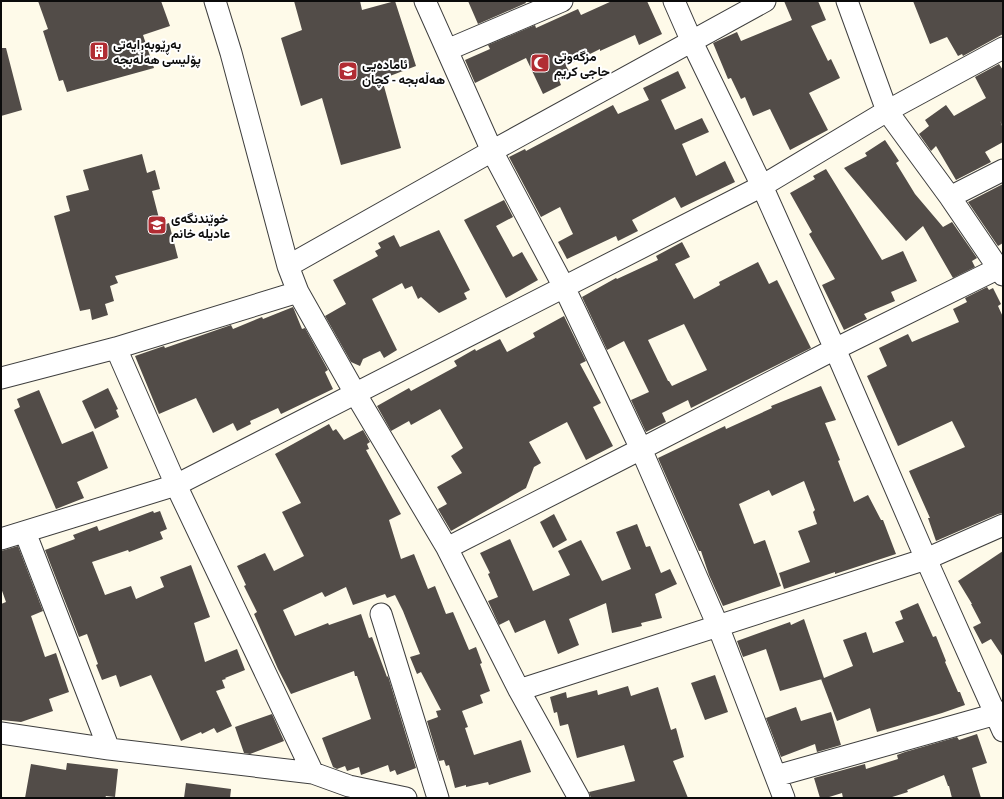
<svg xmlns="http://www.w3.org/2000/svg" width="1004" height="799" font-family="'Zilla Slab',Vazirmatn,serif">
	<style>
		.building { fill: #524c48; fill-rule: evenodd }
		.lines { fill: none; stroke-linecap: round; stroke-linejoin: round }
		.minor-casing { stroke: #3e3e3e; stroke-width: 23 }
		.minor { stroke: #fff; stroke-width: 21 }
		.labels { text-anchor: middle; stroke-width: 4; stroke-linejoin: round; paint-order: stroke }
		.poi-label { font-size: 13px; font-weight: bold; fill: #0b0b0b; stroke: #fff; text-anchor: start }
	</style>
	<rect width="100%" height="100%" fill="#fefae9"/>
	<path class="building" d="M38,1H161L170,26L143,35L154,68L67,92L63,80L59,81L43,31L48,29Z
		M294,1H360L362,10L395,1L416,66L382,79L401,148L341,165L322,98L301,106L281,38L302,30Z
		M468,1H525L526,3L478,24Z
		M612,1H647L662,34L639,45L635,35L600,51V49L566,66L571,74L559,80L561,85L543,94L526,58L475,83L465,60L490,49L488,45L535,25L536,28L578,9L581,15Z
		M784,1H818L826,20L811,26L828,61L831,59L840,78L809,93L828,130L790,150L770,109L753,116L745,97L741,99L731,78L728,79L713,43L737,32L741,41L792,20Z
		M913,1H1003V34L963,56L962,54L958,56L947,37L930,44Z
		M1,48H6L22,110L1,116Z
		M999,64L1003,70V127L1000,121L1003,128V142L985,152L991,162L956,180L936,146L931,151L919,134L929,126L925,120L946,105L954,116L986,98L975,77Z
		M678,71L686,88L661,100L675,130L702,118L709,132L682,144L696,176L725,161L735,182L681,208L675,197L632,220L638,231L618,241L616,236L567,259L558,242L573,234L560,207L541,217L509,157L525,149L526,151L613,105L618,114L649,100L643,88Z
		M885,140L899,161L896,163L915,194L943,227L952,222L977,258L972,261L975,267L953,278L923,226L906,241L844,168L867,156L865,153Z
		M142,154L147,173L155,170L160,189L152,191L161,226L169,223L178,258L115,276L118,283L110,286L114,301L105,304L108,315L92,320L90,309L80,311L54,216L70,211L66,196L89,190L83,170Z
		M826,169L882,260L903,251L917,281L891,292L895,301L864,314L867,319L844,330L822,285L835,279L809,234L812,232L790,193L815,179L813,176Z
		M1003,184V243L998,246L968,202Z
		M504,200L513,217L496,226L513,257L522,252L538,280L506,298L464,220Z
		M439,230L470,290L464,293L467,299L439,313L421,297L418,299L412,286L405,289L402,283L372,299L397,350L384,358L380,351L363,359L360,366L351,362L325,316L346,304L333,280L378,256L375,251L381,248L378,243L394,235L400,247Z
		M682,242L690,257L675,264L694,299L720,285L719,282L758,262L769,284L777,280L811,348L691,408L688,400L662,413L666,422L646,432L631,400L649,392L624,341L607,350L582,297L616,278L617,279L658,260L656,256ZM684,324L707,370L672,386L669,381H668L648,340Z
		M987,287L989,290L993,288L1001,304L998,306L1003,317V513L998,514L936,541L928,518H930L909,471L965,447L952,421L898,446L867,376L887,366L879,348L908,334L912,342L959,322L953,309L967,302L965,298Z
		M293,307L302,329L305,328L328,370L325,372L333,389L281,414L278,408L250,421L251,424L237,431L233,423L213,433L196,398L159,414L135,356L164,346L165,348L231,325L233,329L262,317L263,319Z
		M564,316L586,361L580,364L601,403L593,407L613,446L586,460L567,422L529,442L541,463L534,467L526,488L451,531L438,509L447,504L437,487L462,473L451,456L463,448L440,409L411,425L409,421L391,431L377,406L409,388L411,391L457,366L454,361L475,349L476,351L500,339L507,352L535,337L533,333Z
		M821,386L836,420L825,423L840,460L838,461L854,502L868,495L881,520H883L896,554L835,574V572L784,589L779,573L810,562L798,531L817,524L813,512L815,510L804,481L772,496L769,490L739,504L754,544L765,540L781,586L723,606L709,575L701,551H699L658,458L725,426L726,429L772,408L771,406Z
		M108,388L118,409L116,410L119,417L95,429L82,401Z
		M39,390L62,444L93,431L108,468L77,482L84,498L56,509L14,410L20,407L17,399Z
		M329,424L333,431L336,429L344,440L363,430L370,442L367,444L369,449L366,450L401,514L389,520L401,559L414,554L428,589L435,586L446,614L453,612L469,650L476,647L482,663L480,664L490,691L480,695L483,703L462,711L468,727L465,728L474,755L521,740L531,772L489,785L488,782L466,787V785L455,788L449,765L446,766L444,760L439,761L427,721L438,717L436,711L441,710L421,672L417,674L410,657L420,654L403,611L395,595L387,598L385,594L353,605L346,587L325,597L322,592L283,610L295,636L328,623L329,625L361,614L369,638L372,637L387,677L388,676L416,768L397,775L395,770L390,772L388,765L361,775L359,767L347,771L345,766L337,769L333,767L322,738L371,719L357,676H355L354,671L291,694L278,669L254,614L257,612L244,586L246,585L237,566L265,553L274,571L304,556L282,512L301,503L275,454Z
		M153,511L154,513L160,511L167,529L160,532L163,539L129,552L128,550L92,562L105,595L131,586L136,599L164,587L160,577L191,565L210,617L194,623L205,662L237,649L245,670L225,678L226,679L222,680L225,688L216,691L232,726L217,733L214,728L202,734L201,732L181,741L151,675L120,687L116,675L102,680L96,665L98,664L87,634L79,637L45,550L75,539L73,535L97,526L99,531Z
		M554,514L567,540L553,548L540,522Z
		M637,524L646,547L650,546L661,573L670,569L677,584L655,594L662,618L641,623L642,626L612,633L606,603L569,619L579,645L558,654L545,620L515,633L509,620L499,625L488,601L498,597L488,574L490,573L480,553L510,539L533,591L570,575L558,551L581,540L602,581L631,569L616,532Z
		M18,546L43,611L31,616L45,657L56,653L69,692L49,699L53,711L21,722L1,720V604L6,602L1,588V551Z
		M1003,551V657L991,639L982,644L973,627L981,623L971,604H972L958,581Z
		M918,603L933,637L936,636L946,661L945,662L958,692H960L965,705L942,713L877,732L870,708L837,721L821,679H822L780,691L766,649L743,657L737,641L790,622L791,625L804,619L824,678L853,666L843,640L866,632L873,653L904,642L895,622L903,619L900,611Z
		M715,675L728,712L705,720L691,683Z
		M628,686L631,696L658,687L671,730L676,728L684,757L673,761L688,798H591L589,792L635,781L624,745L577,758L568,724L560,726L557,712L554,713L550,697L566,692L567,698L597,690L598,695Z
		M796,707L801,721L831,712L841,745L817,752L815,744L781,757L766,718Z
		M272,714L284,741L250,754L244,753L235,727Z
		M977,734L987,763L972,768L981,798H952L949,786H948L944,775L907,790L908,792L889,798H843L842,793L826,798H820L814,778L865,764L866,769L898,759L897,755L905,752L957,737L959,740Z
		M67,763L118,769L115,797L106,796L105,798H25L31,764L66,770Z
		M186,783L231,789L230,798H184Z"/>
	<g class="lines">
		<g class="minor-casing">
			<path id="minor" d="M215,1L231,53L288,266L298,292L355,393L447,548L519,690L579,798
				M425,1L492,151L564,287L641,449L718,626L784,798
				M674,1L692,42L762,186L835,349L926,559L1003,731
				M847,1L887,111L950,197L1003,275
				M447,50L562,1
				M950,197L1003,170
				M288,266L492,151L765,1
				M116,348L176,485L313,773
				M1,378L116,348L298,292
				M25,532L109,749
				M1,539L176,485L762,186L887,111L1003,48
				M447,548L641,449L835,349L1003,266
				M381,614L438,798
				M519,690L926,559L1003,525
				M1,733L109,749L313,773L349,786L406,798
				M776,776L1003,712"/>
		</g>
		<use href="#minor" class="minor"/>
	</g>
	<defs>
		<g id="building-square" transform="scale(1)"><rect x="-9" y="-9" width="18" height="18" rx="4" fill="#b12c33" stroke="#fff"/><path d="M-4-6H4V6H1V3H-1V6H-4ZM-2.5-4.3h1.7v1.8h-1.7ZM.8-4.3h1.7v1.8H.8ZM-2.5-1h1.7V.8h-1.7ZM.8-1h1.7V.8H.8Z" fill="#fff"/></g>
		<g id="mosque-square" transform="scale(1)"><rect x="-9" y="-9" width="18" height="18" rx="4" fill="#b12c33" stroke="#fff"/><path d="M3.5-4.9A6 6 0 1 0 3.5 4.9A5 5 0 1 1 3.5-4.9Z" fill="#fff"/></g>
		<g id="school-square" transform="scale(1)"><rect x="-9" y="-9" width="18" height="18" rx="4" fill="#b12c33" stroke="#fff"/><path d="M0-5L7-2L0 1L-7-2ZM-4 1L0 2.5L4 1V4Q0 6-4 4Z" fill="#fff"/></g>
	</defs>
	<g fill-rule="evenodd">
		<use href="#building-square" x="99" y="51"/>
		<use href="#mosque-square" x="540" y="63"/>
		<use href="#school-square" x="348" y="71"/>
		<use href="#school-square" x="157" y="225"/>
	</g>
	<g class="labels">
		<g class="poi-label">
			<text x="113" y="49">بەڕێوبەرایەتی<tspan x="113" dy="15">پۆلیسی هەڵەبجە</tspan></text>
			<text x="554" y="61">مزگە‌وتی<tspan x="554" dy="15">حاجی كریم</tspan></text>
			<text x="362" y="69">ئامادەیی<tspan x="362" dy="15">هەڵەبجە - کچان</tspan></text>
			<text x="171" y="223">خوێندنگەی<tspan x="171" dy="15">عادیلە خانم</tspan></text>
		</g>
	</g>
	<rect width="1004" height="799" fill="none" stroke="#0b0b0b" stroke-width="4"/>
</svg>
